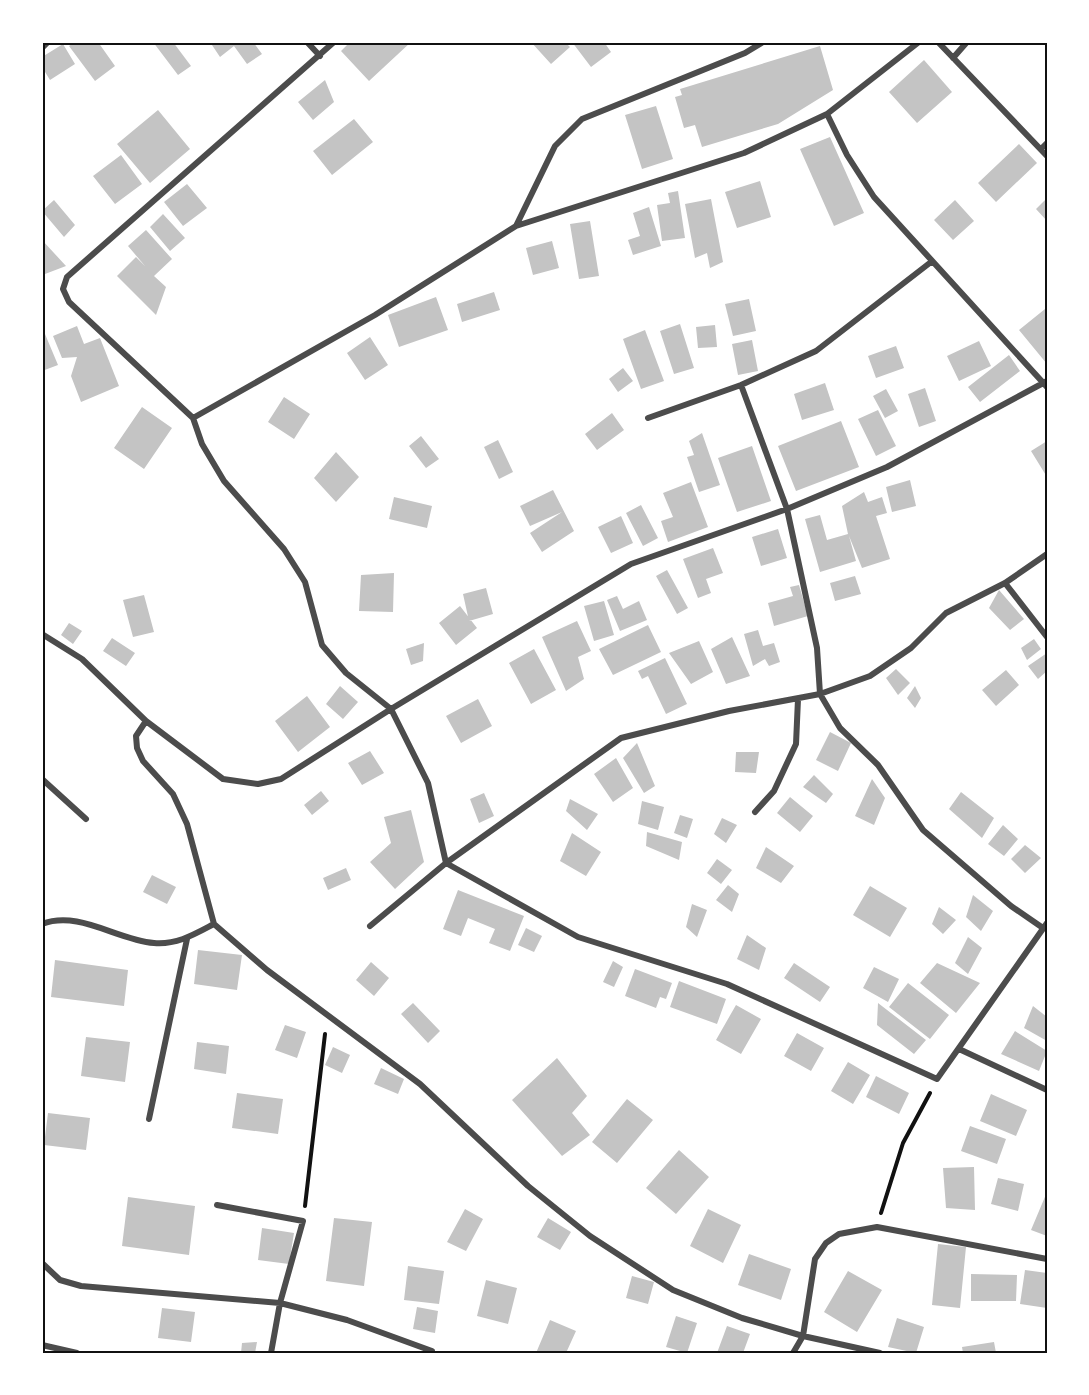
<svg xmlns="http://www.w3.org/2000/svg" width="1089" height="1395" font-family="'Sofia Sans Condensed',sans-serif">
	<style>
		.building { fill: #c4c4c4 }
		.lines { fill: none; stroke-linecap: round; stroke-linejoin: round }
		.path { stroke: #111; stroke-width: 4 }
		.minor { stroke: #4c4c4c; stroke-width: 6 }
		.neatline { fill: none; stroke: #111; stroke-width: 2 }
	</style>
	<rect width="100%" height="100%" fill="#fff"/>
	<path class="building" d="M75,42H98L115,66L95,81L69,46Z
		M153,42H173L191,66L178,75Z
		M210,42H253L262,54L247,64L234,46L220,57Z
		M350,42H411L369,81L341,51Z
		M531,42H565L570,47L551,64Z
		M572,42H604L611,52L591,67Z
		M63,44L75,64L50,80L42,67V57Z
		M820,46L833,90L778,124L702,147L695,125L684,128L675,97L682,95L680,89Z
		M924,60L952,92L917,123L889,92Z
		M325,80L334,102L313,120L298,102Z
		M656,106L673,159L642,169L625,115Z
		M158,110L190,149L150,183L117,144Z
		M354,119L373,142L332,175L313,151Z
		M830,137L864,213L834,226L800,149Z
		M1019,144L1037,163L996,202L978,183Z
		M121,155L142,184L115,204L93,176Z
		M760,181L771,217L737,228L725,192Z
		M187,184L207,208L183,226L164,202Z
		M678,191L685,238L662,241L657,205L670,203L668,193Z
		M1047,198V221L1036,209Z
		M711,199L723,262L710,268L707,253L695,258L685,204Z
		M54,200L75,225L64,237L42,211Z
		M955,200L974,221L953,240L934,220Z
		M649,207L661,246L633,255L628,240L640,236L633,213Z
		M163,214L185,238L170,251L150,227Z
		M590,221L599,276L579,279L570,224Z
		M146,230L172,259L154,276L166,287L156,315L117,276L136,257L145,266L128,246Z
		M42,240L66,266L45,274L42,266Z
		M552,241L559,268L533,275L526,248Z
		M494,292L500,310L462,322L457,304Z
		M436,297L448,330L399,347L388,315Z
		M749,299L756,331L733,336L725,304Z
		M1045,309L1047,312V364L1019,330Z
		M680,324L694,368L674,374L660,331Z
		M715,325L717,347L698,348L696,327Z
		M77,326L84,344L100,338L119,386L81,402L71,376L77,357L62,358L53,336Z
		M645,330L664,381L641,389L623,339Z
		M45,334L58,365L42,371V335Z
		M370,337L388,365L365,380L347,353Z
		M752,340L758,371L738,375L732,344Z
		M979,341L991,366L959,381L947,356Z
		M896,346L904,368L876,378L868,356Z
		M1009,355L1020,371L980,402L968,387Z
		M623,368L633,381L618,392L609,379Z
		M825,383L834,410L802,420L794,394Z
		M925,388L936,421L919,427L908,394Z
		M886,389L898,411L885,418L873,396Z
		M284,397L310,414L294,439L268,422Z
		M142,407L172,428L144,469L114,448Z
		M878,410L896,446L876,456L858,419Z
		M612,413L624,430L597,450L585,434Z
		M841,421L859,467L796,491L778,446Z
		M702,433L720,485L699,492L687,457L694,455L689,441Z
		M421,436L439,459L426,468L409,446Z
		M498,440L513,472L499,479L484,447Z
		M1047,441V477L1031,451Z
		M752,446L771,501L737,512L718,458Z
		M336,452L359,477L336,502L314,478Z
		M910,480L916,506L892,512L886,487Z
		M691,482L708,527L668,542L661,521L673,517L663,493Z
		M553,490L574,531L542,552L530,533L562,512L530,526L520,506Z
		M864,492L868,502L882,497L887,513L876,516L890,559L862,568L849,536L856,561L820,572L805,519L820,515L827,540L848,534L842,506Z
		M394,497L432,506L427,528L389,519Z
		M641,505L658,538L643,546L626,513Z
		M621,516L633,543L611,553L598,527Z
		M778,529L787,558L761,566L752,537Z
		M713,548L723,573L706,579L711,593L698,598L683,559Z
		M667,570L688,608L677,614L656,576Z
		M394,573L393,612L359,611L361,575Z
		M855,576L861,594L835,601L830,583Z
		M799,585L808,616L774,626L768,603L793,596L790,587Z
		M486,588L493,614L469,621L463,594Z
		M999,590L1024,619L1010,630L989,608Z
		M144,595L154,632L133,637L123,600Z
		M617,596L623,609L639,601L647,620L620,631L607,600Z
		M604,601L614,635L594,641L584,606Z
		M460,606L477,628L456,645L439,623Z
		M577,621L591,651L578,657L584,679L566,691L542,637Z
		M69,623L82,631L73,644L61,635Z
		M648,625L661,652L613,675L599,649Z
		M758,630L763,646L774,643L780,662L769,666L765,659L753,666L744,634Z
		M732,637L750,676L726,684L711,649Z
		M112,638L135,653L126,666L103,651Z
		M1034,639L1041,649L1027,660L1021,648Z
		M699,641L713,672L691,684L669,653Z
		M424,643L423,661L411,665L406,649Z
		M534,649L556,690L531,704L509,663Z
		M1047,653V671L1038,679L1028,666Z
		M665,658L687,704L666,714L648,676L642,679L638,671Z
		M896,669L910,683L898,695L886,678Z
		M1006,670L1019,685L996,706L982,690Z
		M340,686L358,702L343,719L326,704Z
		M915,686L921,698L915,708L907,698Z
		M307,696L330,727L298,752L275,721Z
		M478,699L492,726L461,743L446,716Z
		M830,732L851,743L838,771L816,760Z
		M637,743L655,786L644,793L623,758Z
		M370,751L384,773L362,785L348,763Z
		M736,752H759L756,773L735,772Z
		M616,758L633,788L613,802L594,774Z
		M814,775L833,794L826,803L803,787Z
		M872,779L885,798L874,825L855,816Z
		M321,791L329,801L312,815L304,805Z
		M961,792L994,818L982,838L949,809Z
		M484,793L494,816L479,823L470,799Z
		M790,797L813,816L800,832L777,813Z
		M570,799L598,814L587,830L566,811Z
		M642,801L664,807L658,830L638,824Z
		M411,810L424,862L395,889L370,862L391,843L384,817Z
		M680,815L693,819L687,838L674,833Z
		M722,818L737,825L726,843L714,834Z
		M1003,825L1018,839L1004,856L988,844Z
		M647,832L682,842L679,860L646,846Z
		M572,833L601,852L586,876L560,861Z
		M1025,845L1041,858L1025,873L1011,859Z
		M766,847L794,866L781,883L756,868Z
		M717,859L732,870L721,884L707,873Z
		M346,868L351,880L328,890L323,878Z
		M152,875L176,887L167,904L143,892Z
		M728,885L739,894L732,912L716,900Z
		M870,886L907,908L890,937L853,915Z
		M458,890L524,916L510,951L489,943L495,929L468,918L461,936L443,929Z
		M973,895L993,911L981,931L966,917Z
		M692,904L707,910L697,937L686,927Z
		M939,907L956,920L943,934L932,924Z
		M526,928L542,936L534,952L518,945Z
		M747,935L766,948L759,970L737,959Z
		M968,937L982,948L968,974L955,963Z
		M198,950L242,955L237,990L194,984Z
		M55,960L128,970L124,1006L51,997Z
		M613,961L623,967L614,987L603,982Z
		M371,962L389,978L374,996L356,980Z
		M794,963L830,987L820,1002L784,978Z
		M937,963L980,983L956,1013L920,983Z
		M874,967L899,979L888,1002L863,988Z
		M635,969L672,983L666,999L660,997L656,1008L625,996Z
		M679,981L726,999L717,1024L670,1007Z
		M908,983L949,1015L930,1039L889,1007Z
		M413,1003L440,1031L428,1043L401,1014Z
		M878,1003L926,1040L914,1054L877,1025Z
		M736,1005L761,1019L741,1054L716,1040Z
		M1033,1006L1047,1017V1041L1024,1028Z
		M285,1025L306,1032L297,1058L275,1050Z
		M1015,1031L1047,1051L1039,1071L1001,1054Z
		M797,1033L824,1048L811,1071L784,1056Z
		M86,1037L130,1042L125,1082L81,1076Z
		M197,1042L229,1046L226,1074L194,1069Z
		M333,1047L350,1055L342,1073L325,1065Z
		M557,1058L587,1096L572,1113L590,1135L562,1156L512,1100Z
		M848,1062L870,1075L853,1104L831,1091Z
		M381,1068L404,1079L398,1094L374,1084Z
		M876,1076L909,1093L899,1114L866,1097Z
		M237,1093L283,1099L278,1134L232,1128Z
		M991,1094L1027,1110L1016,1136L980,1121Z
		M627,1099L653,1120L617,1163L592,1142Z
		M48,1113L90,1118L86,1150L44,1145Z
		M970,1126L1006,1139L997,1164L961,1151Z
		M679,1150L709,1177L676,1214L646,1188Z
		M974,1167L975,1210L946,1208L943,1168Z
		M998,1178L1024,1184L1018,1211L991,1204Z
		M1047,1192V1236L1031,1230Z
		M128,1197L195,1206L189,1255L122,1246Z
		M465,1209L483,1219L466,1251L447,1242Z
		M708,1209L741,1225L723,1263L690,1246Z
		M334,1218L372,1222L364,1286L326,1281Z
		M548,1218L571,1232L560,1250L537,1237Z
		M262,1228L294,1233L289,1264L258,1260Z
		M938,1244L966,1247L960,1308L932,1305Z
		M749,1254L791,1269L781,1300L738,1285Z
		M408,1266L444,1271L439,1304L404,1300Z
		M1025,1270L1047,1273V1308L1020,1304Z
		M848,1271L882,1290L857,1332L824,1312Z
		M971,1274L1017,1275L1016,1301H971Z
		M632,1276L654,1282L648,1304L626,1298Z
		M486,1280L517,1288L508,1324L477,1316Z
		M417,1307L438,1311L435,1333L413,1329Z
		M162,1308L195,1312L191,1342L158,1338Z
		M676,1316L697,1323L687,1353L666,1347Z
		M897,1318L924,1327L916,1353L888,1347Z
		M550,1320L576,1331L566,1353H536Z
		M727,1326L750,1334L743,1353H717Z
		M257,1342L255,1353H241L242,1343Z
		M994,1342L996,1353H963L962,1347Z"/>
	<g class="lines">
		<path class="path" d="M305,1206L325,1034
			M881,1213L903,1143L930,1093"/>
		<path class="minor" d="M307,42L320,56
			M938,42L1047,156
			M42,48L48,42
			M953,58L967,42
			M827,114L847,155L874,197L1047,387
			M1041,149L1047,143
			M516,226L555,146L582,119L745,53L763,42
			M741,385L787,509L817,648L820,694L840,728L878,765L923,830L1011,906L1043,928
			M193,418L202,444L224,481L284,549L305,582L322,645L346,673L391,709L428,783L446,863L578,937L727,984L937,1079L1047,923
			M193,418L375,315L516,226L744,153L827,114L919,42
			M193,418L69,302L63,289L67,277L334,42
			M648,418L741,385L816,351L931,262
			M1005,583L1047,637
			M42,634L82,659L146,721L223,779L258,784L281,779L391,709L631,564L787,509L887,467L1047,381
			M146,721L136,736L137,748L143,761L173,794L187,824L214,924L267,970L420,1084L528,1186L590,1236L673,1290L742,1318L803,1336L880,1353
			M42,779L86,819
			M755,812L774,791L796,744L798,699
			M42,924C79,910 117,940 154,943C177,945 195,934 214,924
			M370,926L446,863L621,738L729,711L820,694L870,676L911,648L946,613L1005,583L1047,554
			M959,1049L1047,1090
			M149,1119L187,939
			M217,1205L303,1221L280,1303L271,1353
			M42,1263L60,1280L81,1286L280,1303L347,1320L432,1351
			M42,1345L77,1353
			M793,1353L803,1336L815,1259L826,1243L839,1234L877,1227L1047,1259"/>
	</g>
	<rect width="1089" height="1395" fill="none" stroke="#ffffff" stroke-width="87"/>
	<rect x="44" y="44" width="1002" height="1308" class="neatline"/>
</svg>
